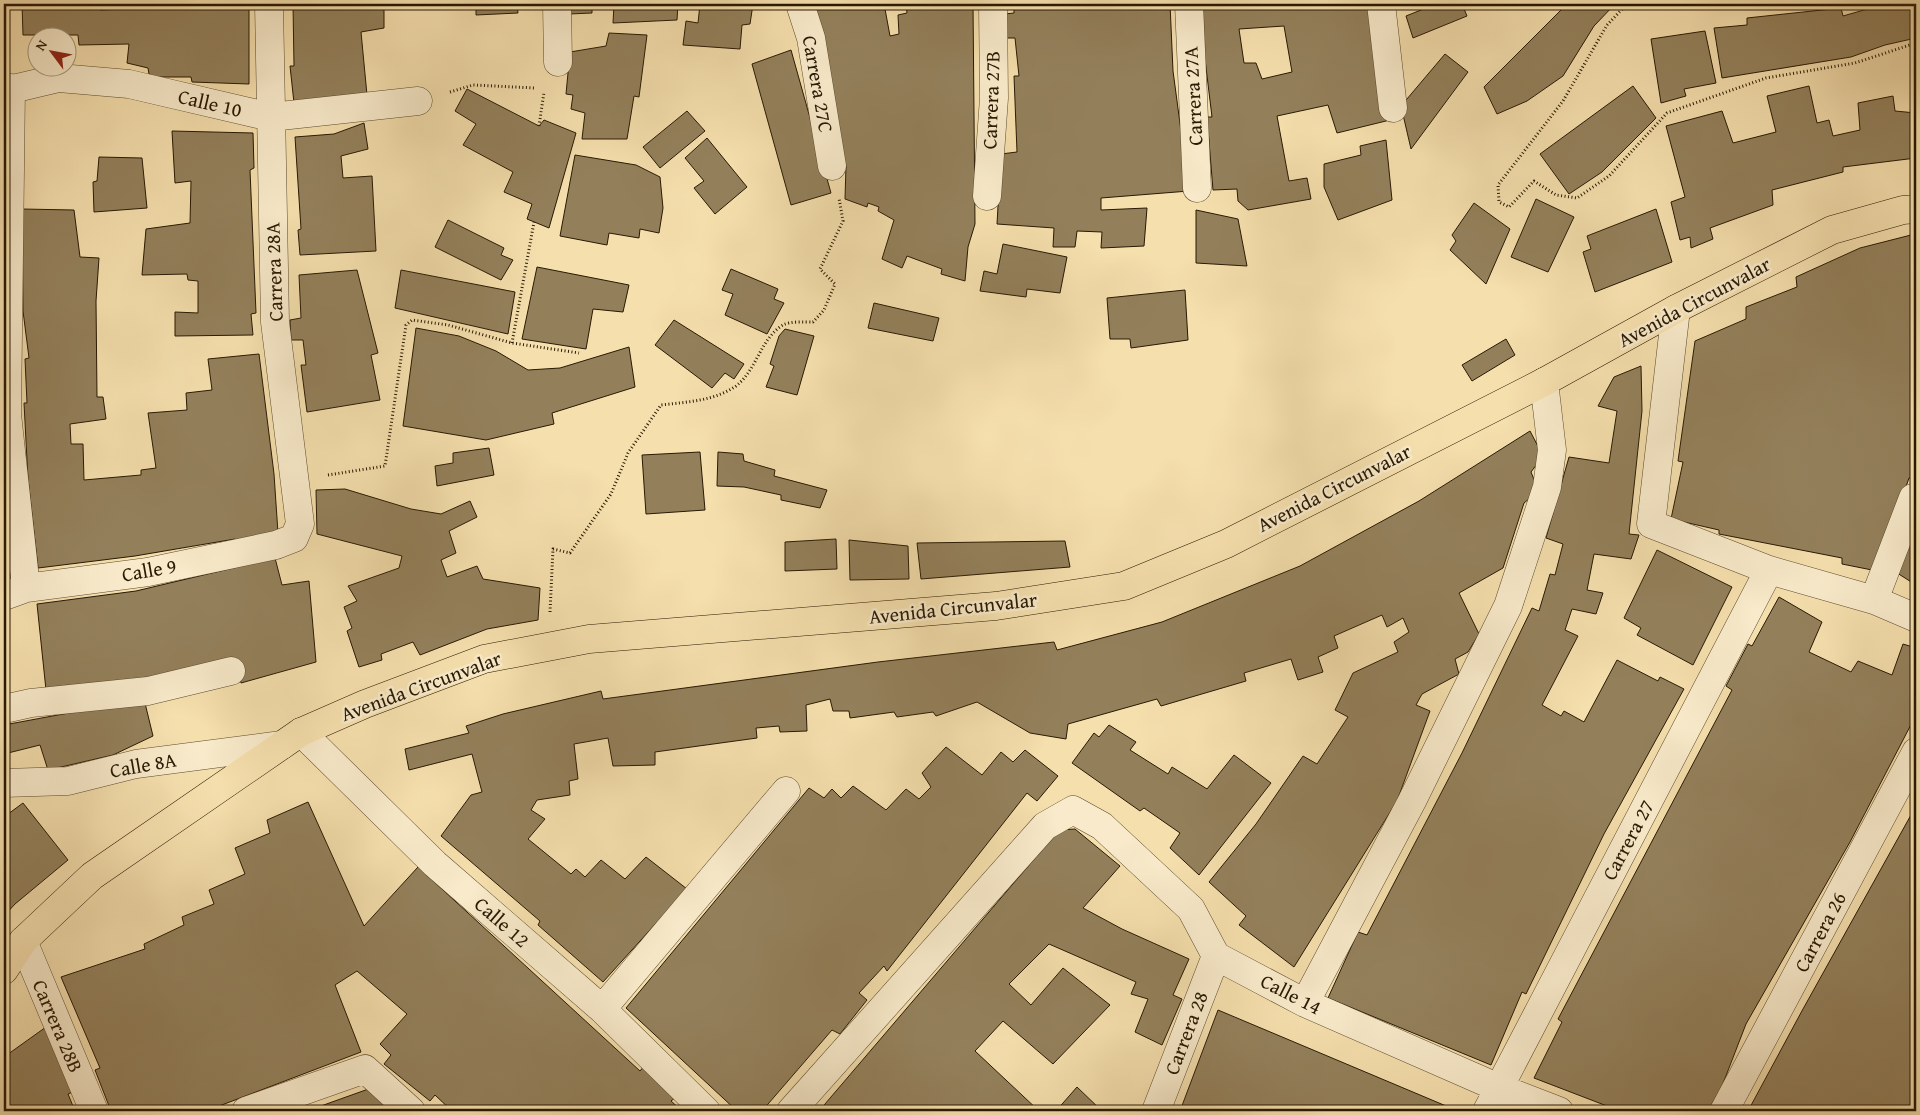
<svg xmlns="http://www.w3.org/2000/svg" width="1920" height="1115" font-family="'Gentium Book Plus',serif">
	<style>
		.building { fill: #93805b; stroke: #281903; fill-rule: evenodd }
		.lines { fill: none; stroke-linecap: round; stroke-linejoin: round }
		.minor-casing { stroke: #5b4a2e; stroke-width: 29 }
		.major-casing { stroke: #281903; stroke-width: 29 }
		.path { stroke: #281903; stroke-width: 3; stroke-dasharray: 1 2.5; stroke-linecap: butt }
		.minor { stroke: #f8eaca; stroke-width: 28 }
		.major { stroke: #f5dfad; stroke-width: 28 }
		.labels { text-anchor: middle; stroke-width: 5; stroke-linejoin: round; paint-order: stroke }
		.street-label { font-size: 20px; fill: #281903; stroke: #f8eaca }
	</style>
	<rect width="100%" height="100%" fill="#f5dfad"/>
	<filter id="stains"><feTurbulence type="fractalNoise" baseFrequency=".004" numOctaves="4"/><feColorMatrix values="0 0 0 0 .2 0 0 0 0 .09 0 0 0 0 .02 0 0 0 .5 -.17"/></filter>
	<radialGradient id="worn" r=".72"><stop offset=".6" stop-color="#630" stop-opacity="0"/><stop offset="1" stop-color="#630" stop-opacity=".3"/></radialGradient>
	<path class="building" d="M22,4H100V10L127,9V4H249V84L192,82L191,77H155L149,74L148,68L127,63L129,44L79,45L78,35H23Z
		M293,4H384V28L361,32L367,95L294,103L290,66H294Z
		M476,4H517L518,13L476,15Z
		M570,4H592V13L569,14Z
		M614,4H678L677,20L613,23Z
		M700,4H753L750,24L742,25L740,49L683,45L686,21L698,23Z
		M810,4H861V9H885L890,36L899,34L898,15L907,13L906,4H973L975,224L968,247L965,281L941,274L942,269L907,256L902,268L882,259L894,220L878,211L879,207L868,203L867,207L845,199L846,166L836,165Z
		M1014,4H1170L1173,71L1189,191L1101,198V210L1147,208L1144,246L1101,248L1102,232L1077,231L1075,247H1053L1054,228L997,224L1001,154L1017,152L1014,76H1019L1015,38H1004V14L1014,13Z
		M1203,4H1373L1390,120L1337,133L1328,105L1277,116L1289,181L1307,178L1311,199L1248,210L1238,201L1237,189L1213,190L1207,117H1212L1204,51ZM1284,26L1292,72L1262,79L1256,63H1244L1239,29Z
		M1436,4H1462L1467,16L1413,38L1406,16Z
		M1567,4H1615L1594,26L1563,76L1527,101L1497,114L1484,87Z
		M1871,4H1916V38L1885,45L1851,57L1722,78L1714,28L1747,25V18L1841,8L1843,16L1871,8Z
		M1705,31L1716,83L1684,89L1686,96L1661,103L1651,39Z
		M609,33L647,35L639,97L634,96L627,139H582L585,113L571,109L573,95L566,94L570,52L606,46Z
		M791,50L831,193L791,205L752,64Z
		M1445,54L1468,72L1411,149L1401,106Z
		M1633,86L1656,118L1602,172L1569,194L1540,154Z
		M1809,86L1817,123L1829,120L1833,136L1860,130L1858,103L1893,96L1895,111L1916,113V158L1843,167V172L1772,190L1773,205L1710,228L1713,239L1691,248L1690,237L1680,240L1671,202L1685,197L1666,126L1722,111L1733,143L1776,132L1767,96Z
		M467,89L539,126L544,120L576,133L549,228L527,219L532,204L504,192L513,172L463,145L476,124L455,111Z
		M687,111L705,131L660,168L643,147Z
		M364,123L368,149L341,156L343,178L372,176L376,251L300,255L298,230L301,229L295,137L334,134Z
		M172,131L253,133L254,168L250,170L256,313L251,314L253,335L175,336V312L198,313V281L188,280L187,274L142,275L146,229L190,223L191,181L175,183Z
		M707,138L747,187L715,214L694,188L704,181L685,158Z
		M1386,140L1392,200L1338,220L1324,187V164L1361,155L1360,146Z
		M575,155L636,165L660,177L663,208L659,233L640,229L639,238L609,233L607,245L560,236Z
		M99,157L142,158L147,208L94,212L93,182L97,181Z
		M1536,199L1574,217L1548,272L1511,257Z
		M1474,203L1510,229L1486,284L1450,250L1456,241L1452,235Z
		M22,209L74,210L80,257L99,258L96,301L97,397H103L106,419L70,424L71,444H83L84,480L141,475V470L156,468L148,413L187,410L186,393L212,390L208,359L259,354L274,474L278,533L236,543L235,539L135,556L38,568L28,479L24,403H27L25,359L29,358L23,311Z
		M1656,209L1672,262L1595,292L1583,252L1591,249L1587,236Z
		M1196,210L1238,219L1247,266L1196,263Z
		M448,220L504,248L501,255L513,260L501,280L435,247Z
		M1911,235H1916V478H1909L1877,571L1842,564V558L1719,534V530L1671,519L1683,462L1678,461L1695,341L1746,319V307L1797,287L1796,277L1860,248Z
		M1003,244L1067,257L1060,293L1027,289L1026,297L980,291L984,271L997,274Z
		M537,267L629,285L623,312L593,309L586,349L522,339Z
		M731,269L778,289L774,299L784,303L767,334L725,315L733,294L722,290Z
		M357,270L378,353L371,355L380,400L307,412L301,365H306L303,340H291L290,320L301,318L299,275Z
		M401,270L515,292L508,334L395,308Z
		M1185,290L1188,340L1131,348L1130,339H1110L1107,298Z
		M874,303L939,318L933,341L868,328Z
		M674,320L744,364L734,379L725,373L712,388L655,345Z
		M416,328L459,336L496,351L528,370L560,368L629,347L635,387L552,413L554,424L486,440L403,426Z
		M785,329L814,336L797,395L766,387L774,366L770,364L779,336Z
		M1506,339L1515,355L1472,381L1462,365Z
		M1641,366L1642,411L1629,534L1639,535L1631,559L1594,554L1587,590L1603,593L1596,614L1572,609L1565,630L1578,636L1542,705L1561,716L1564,711L1584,722L1617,660L1658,681L1660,677L1684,689L1604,834L1526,994L1522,992L1491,1065L1328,998L1358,932L1367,935L1462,753L1532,608L1539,611L1550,574L1555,575L1563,544L1546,538L1569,457L1609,463L1617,411L1598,406L1614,377Z
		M1530,431L1543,456L1531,472L1535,482L1530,498L1524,503L1503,568L1459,593L1479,634L1468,652L1455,659L1459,674L1422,694L1416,705L1430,711L1397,801L1294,967L1239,925L1246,916L1209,882L1256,824L1303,756L1317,764L1348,717L1335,710L1353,673L1398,652L1394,642L1409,632L1403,618L1387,627L1382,615L1334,636L1338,648L1318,657L1323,672L1298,680L1291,659L1244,673L1246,681L1161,706L1157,699L1068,724L1066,739L1030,733L977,702L936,716L933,712L897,717L894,712L850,718L849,711H833L830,699L806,705L807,731L780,732L779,726L756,728L757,738L655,752V765L613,766L608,738L574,744L578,779L569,781L570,795L537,800L531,810L545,819L528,839L571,874L576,869L585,877L601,860L625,879L646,857L687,889L603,982L538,925L540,921L441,836L471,795L482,792L472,754L409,770L405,749L469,733L466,726L503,714L601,691L603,699L878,662L1054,642L1057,650L1162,622L1300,566L1419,501Z
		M489,448L494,475L437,486L435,466L453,463V453Z
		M700,452L705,510L646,514L642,455Z
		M718,452L743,454L744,461L775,470L774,476L827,490L820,508L781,500V495L744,487L717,486Z
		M345,489L411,509L441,514L470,501L477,517L449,531L456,553L441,560L447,577L477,566L483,579L540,588L538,620L487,629L420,655L413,642L381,654L382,660L359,667L347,631L352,628L344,607L357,601L348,586L399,568L402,556L317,534L316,490Z
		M1916,520V585L1894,571Z
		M836,539L837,569L785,571V542Z
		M849,540L908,546L909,579L850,580Z
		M1065,541L1070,567L921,579L917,543Z
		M1657,550L1732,587L1693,665L1637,635L1641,628L1624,618Z
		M275,558L282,585L309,581L316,662L241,683L236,660L144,680L46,690L37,604L136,591Z
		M1779,597L1822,622L1809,652L1851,672L1858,661L1892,675L1903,644L1916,648V715L1850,842L1746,1024L1722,1086L1708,1111H1620L1534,1078L1562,1022L1558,1019L1732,690L1726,686L1748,644L1752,646Z
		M144,699L153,736L113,755L48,770L40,745L4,754V725Z
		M1109,725L1136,742L1130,750L1168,774L1172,767L1207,789L1234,755L1271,783L1199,875L1170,848L1180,833L1144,808L1140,811L1072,763L1094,733L1099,737Z
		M946,747L982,775L1001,752L1013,762L1025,750L1058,776L1037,801L1027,793L887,971L884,966L859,993L867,1000L840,1034L832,1030L762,1111H737L626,1008L809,788L824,798L832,789L841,798L853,786L886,810L906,789L919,799L931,787L922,773Z
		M1916,791V806L1911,801Z
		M308,802L364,926L418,867L640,1071L644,1066L676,1097L671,1101L682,1111H452L435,1095L430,1101L384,1064L391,1055L380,1044L407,1014L357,971L335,985L361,1052L206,1111H111L95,1070L100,1068L61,977L145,949L144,944L184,925L182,917L214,904L209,890L245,874L235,848L270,833L267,820Z
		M23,803L68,860L15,904L4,916V817Z
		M1916,806V1111H1748L1803,1009Z
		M1075,829L1120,866L1083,908L1122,929L1189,959L1173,995L1182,999L1162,1045L1135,1032L1148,999L1131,994L1136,982L1049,944L1009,984L1031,1005L1063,968L1110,1005L1053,1064L1003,1021L975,1051L1039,1111H819L1059,830Z
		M1218,1010L1458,1111H1180Z
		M46,1027L75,1091L68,1094L75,1111H4V1057Z
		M374,1087L394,1111H307Z
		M1077,1087L1102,1111H1056Z"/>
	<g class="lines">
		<g class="minor-casing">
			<path id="minor" d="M557,4L558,62
				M800,4L811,38L832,166
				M1189,4L1197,188
				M1381,4L1393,108
				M11,88L7,414L26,588
				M4,91L59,78L129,84L271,117L418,101
				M987,196L994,98L993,4
				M1676,309L1651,524L1769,570L1874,600L1916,618
				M4,596L26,588L148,572L276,545L294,538L300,524L275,322L269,4
				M1874,600L1913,498L1916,499
				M4,709L31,703L148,691L231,671
				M301,732L435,864L602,1009L706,1111
				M4,783L68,781L136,764L282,745
				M23,941L94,1111
				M1305,1003L1412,801L1508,606L1547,487L1552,450L1544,382
				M602,1009L786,791
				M246,1111L365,1069L411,1111
				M791,1111L1045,826L1073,810L1102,826L1191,909L1216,956L1305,1003L1499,1088L1559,1111
				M1156,1111L1216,956
				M1487,1111L1769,570
				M1724,1111L1916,752"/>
		</g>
		<g class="major-casing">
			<path id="major" d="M4,970L23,941L92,876L301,732L365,704L484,659L589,639L996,606L1124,586L1226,544L1544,382L1676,309L1832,230L1903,210L1916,209"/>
		</g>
		<path class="path" d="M1627,4L1607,25L1563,101L1498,185L1499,202L1509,207L1534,181L1556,195L1577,198L1609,176L1667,113L1766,78L1855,63L1916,43
			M450,92L473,85L535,88
			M539,126L544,92
			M512,343L534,222
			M328,475L385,466L406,325L412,320L448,325L512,343L579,353
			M550,612L553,549L570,553L611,494L628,453L661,405C687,402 714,401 736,386C757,370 760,339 783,325C790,321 805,322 813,322L824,310L835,284L820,269L843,221L839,198"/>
		<use href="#minor" class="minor"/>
		<use href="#major" class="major"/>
	</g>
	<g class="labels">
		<g class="street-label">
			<text transform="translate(818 84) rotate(80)" y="7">Carrera 27C</text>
			<text transform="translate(1193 96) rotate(-93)" y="7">Carrera 27A</text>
			<text transform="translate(991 100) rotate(-88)" y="7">Carrera 27B</text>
			<text transform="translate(210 103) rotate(13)" y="7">Calle 10</text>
			<text transform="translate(274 272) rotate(-92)" y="7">Carrera 28A</text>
			<text transform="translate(1694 302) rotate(-28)" y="7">Avenida Circunvalar</text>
			<text transform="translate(1334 488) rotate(-27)" y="7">Avenida Circunvalar</text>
			<text transform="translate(149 570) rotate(-10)" y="7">Calle 9</text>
			<text transform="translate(953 608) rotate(-6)" y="7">Avenida Circunvalar</text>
			<text transform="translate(421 686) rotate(-20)" y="7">Avenida Circunvalar</text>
			<text transform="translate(143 765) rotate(-10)" y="7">Calle 8A</text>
			<text transform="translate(1628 840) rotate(-62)" y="7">Carrera 27</text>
			<text transform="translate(502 922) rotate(41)" y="7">Calle 12</text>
			<text transform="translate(1820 932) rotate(-62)" y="7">Carrera 26</text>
			<text transform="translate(1291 994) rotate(27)" y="7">Calle 14</text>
			<text transform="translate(58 1026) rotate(67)" y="7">Carrera 28B</text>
			<text transform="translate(1186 1033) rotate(-69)" y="7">Carrera 28</text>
		</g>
	</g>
	<rect width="1920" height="1115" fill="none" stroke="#f5dfad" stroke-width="20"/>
	<rect x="5" y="5" width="1910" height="1105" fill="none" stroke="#281903" stroke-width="2.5"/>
	<rect x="10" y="10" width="1900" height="1095" fill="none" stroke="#281903"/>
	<g transform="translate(52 52) rotate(302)"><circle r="24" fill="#f8eaca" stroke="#a5967a"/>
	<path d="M0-4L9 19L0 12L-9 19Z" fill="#8f2418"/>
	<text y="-8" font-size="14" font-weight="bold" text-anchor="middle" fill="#281903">N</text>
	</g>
	<rect width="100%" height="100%" filter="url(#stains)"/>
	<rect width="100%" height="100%" fill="url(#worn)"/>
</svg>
